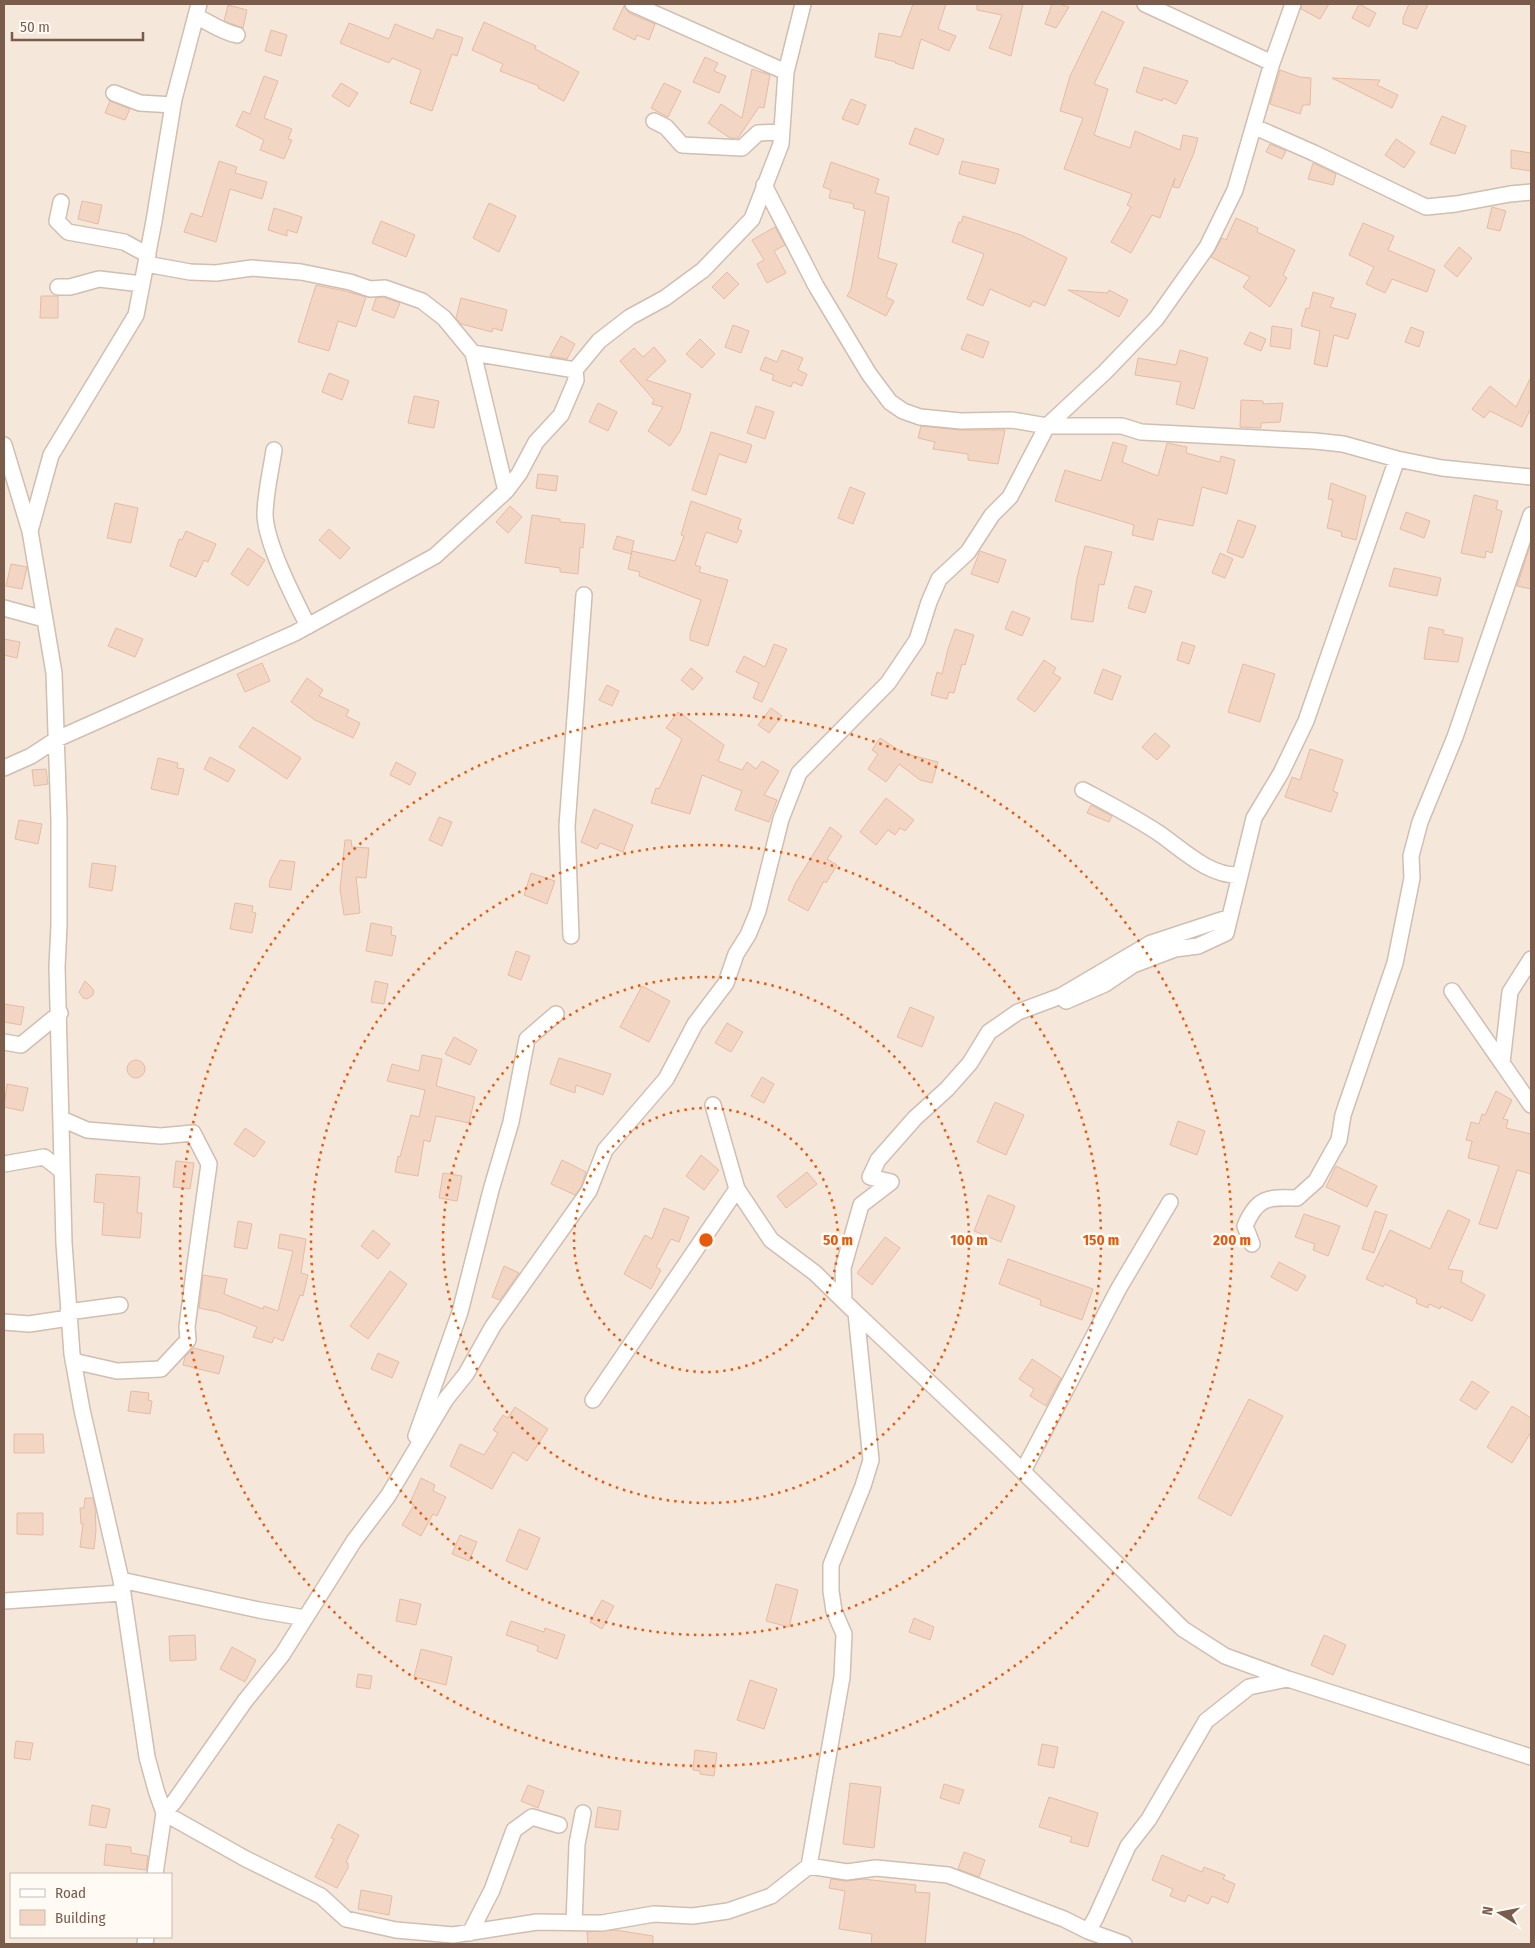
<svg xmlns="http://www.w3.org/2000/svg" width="1535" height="1948" font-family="'Fira Sans Condensed',sans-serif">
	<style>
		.residential { fill: #f5e8da; fill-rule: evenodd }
		.building { fill: #f3d5c3; stroke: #e6bba3 }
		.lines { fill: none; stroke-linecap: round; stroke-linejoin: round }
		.street-casing { stroke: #d1beb0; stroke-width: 18 }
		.street { stroke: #fff; stroke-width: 15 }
		.ring { fill: none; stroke: #e8590c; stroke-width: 2.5; stroke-dasharray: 2.5 5 }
		.centre { fill: #e8590c; stroke: #fffaf3; stroke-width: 2.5 }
		.ring-label { font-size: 15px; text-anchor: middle; font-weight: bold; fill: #e8590c; stroke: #fffaf3; stroke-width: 5; stroke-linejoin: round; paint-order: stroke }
	</style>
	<rect width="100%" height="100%" fill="#fdf6ec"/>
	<path class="residential" d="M4,4H1531V1944H4ZM11,1874H171V1937H11Z"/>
	<path class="building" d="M913,4H946L938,29L956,36L949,51L921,39L913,69L895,63L896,62L875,57L879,33L901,37Z
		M977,4H1023L1011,56L989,48L1002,15L977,10Z
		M1052,4H1059L1069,7L1056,28L1045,24Z
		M1302,4H1329L1320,19L1301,9Z
		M1359,4L1376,13L1369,27L1352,18Z
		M1409,4H1428L1417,29L1403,24V18Z
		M228,5L247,10L243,28L224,21Z
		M624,6L629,13L655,24L649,40L637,35L635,40L613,29Z
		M1102,11L1124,22L1094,84L1108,89L1094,135L1130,148L1135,131L1180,150L1183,135L1198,138L1194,153L1179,188L1173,187L1175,178L1160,218L1152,215L1131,253L1111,242L1131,207L1127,205L1132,194L1064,169L1083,118L1060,111L1070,76Z
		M484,22L536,46L535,49L579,72L564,101L538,88L539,86L500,71L503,64L472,50Z
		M349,23L389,39L395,24L433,39L437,29L463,38L457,56L452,54L432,111L410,103L421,70L392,58L389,63L340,43Z
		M271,30L287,35L281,56L265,51Z
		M705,57L718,63L714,71L726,76L719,93L693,82Z
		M1144,67L1188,81L1176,104L1163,98L1162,101L1136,92Z
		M752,69L770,75L764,108L759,107L738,138H730L708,123L721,104L742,118Z
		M1280,70L1300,77L1311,78L1310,105H1303L1300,114L1270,104Z
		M264,76L278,81L264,118L292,129L288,139L292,140L284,159L260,150L264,140L236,126L243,111L250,114Z
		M1332,78L1380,80L1377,85L1398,95L1392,108Z
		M341,83L358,93L349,107L332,96Z
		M664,83L681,91L668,117L651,108Z
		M851,99L866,105L858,125L842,119Z
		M110,101L130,109L125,120L105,113Z
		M1442,116L1466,126L1455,154L1430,144Z
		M915,128L944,139L938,155L909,144Z
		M1396,139L1415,152L1404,168L1385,155Z
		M1270,144L1286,151L1282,159L1266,152Z
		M1511,150L1531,153V171L1511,168Z
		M219,161L237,167L235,173L267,182L262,199L230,189L216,242L184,232L191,213L202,217Z
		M962,161L999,169L995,184L959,174Z
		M831,162L879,179L875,193L889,197L878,258L897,264L886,297L894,301L886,316L847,296L851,289L865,211L853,208L854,204L829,198L831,190L823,187Z
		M1313,163L1336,174L1333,185L1308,179Z
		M82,201L102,205L98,224L78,219Z
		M489,203L516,216L499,252L473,238Z
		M1492,207L1506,211L1500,231L1487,228Z
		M274,208L302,217L297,233L287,230V236L268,230Z
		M963,216L1021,235L1067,258L1045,306L1033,301L1030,307L990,289L983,306L967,299L984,254L952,242L959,222L961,223Z
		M1236,218L1258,228L1257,232L1295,250L1283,275L1287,278L1270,307L1243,287L1250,277L1211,257L1222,238L1226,240Z
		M381,221L415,235L406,257L372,243Z
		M1363,223L1394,236L1388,250L1435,270L1427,292L1392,279L1385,293L1366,284L1374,267L1349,255Z
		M775,227L785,245L774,251L786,273L767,283L757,264L764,260L752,240Z
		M1459,247L1472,258L1457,277L1444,266Z
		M727,272L739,284L724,299L712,287Z
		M316,285L345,291L366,297L356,327L338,321L329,351L298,342Z
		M1068,290L1108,293L1109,290L1128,300L1119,317Z
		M1313,292L1334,298L1330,307L1356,314L1348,339L1334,335L1327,367L1314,364L1320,331L1301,326L1306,308L1309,309Z
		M41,296H58V318H40Z
		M384,297L400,303L394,318L372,310L376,298Z
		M461,298L507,310L502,331L493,328L492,332L461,324L456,318Z
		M733,325L749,331L741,353L725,347Z
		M1272,326L1292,329L1290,349L1270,346Z
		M1411,327L1424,332L1419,347L1405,342Z
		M1250,332L1266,339L1261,351L1244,344Z
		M967,334L989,342L983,358L961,349Z
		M561,336L575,344L567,359L550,356Z
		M700,339L715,354L702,368L686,354Z
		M654,347L666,361L646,380L691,394L680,431L670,446L648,431L663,407L652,404L654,400L620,361L634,348L643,357Z
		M782,350L803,358L798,370L807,374L802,386L793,382L791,387L772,380L774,375L760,370L765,357L777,362Z
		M1180,350L1208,358L1194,409L1176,404L1181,382L1135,375L1138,358L1176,365Z
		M329,373L349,381L342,400L322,392Z
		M1531,377V408L1522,427L1490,411L1484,418L1472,409L1490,386L1516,407Z
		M414,396L439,401L434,428L408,423Z
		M1241,400L1263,401V404L1283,403L1280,422L1261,423V428L1240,427Z
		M598,403L617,412L608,431L589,422Z
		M756,406L774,412L765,439L747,433Z
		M921,426L960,430H1005L998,464L968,460V454L933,449L935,442L918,438Z
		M711,432L752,445L746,463L719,454L706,495L692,490Z
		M1113,442L1127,446L1122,462L1158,476L1167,443L1187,447L1186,453L1220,462L1221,456L1235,460L1227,494L1202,487L1193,526L1158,519L1153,540L1132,535L1134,525L1055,501L1065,470L1101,481Z
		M538,474L558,476L556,491L536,488Z
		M1331,483L1366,496L1356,540L1341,536L1342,532L1327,528L1333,500L1328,499Z
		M850,487L865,493L853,524L838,518Z
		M1474,495L1498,501L1496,509L1502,511L1492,553L1486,551L1485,558L1461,553Z
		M691,501L741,519L738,529L742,531L737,543L706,532L695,565L701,567L699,572L728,580L708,646L690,640V634L701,600L639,576L640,572L628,569L632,551L675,561L684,536L681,535Z
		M115,503L138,508L131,543L107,538Z
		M510,506L522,517L508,533L496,522Z
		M1406,512L1430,521L1424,538L1400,529Z
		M532,515L560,519V522L585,524L583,548L580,547L578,574L560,572V568L525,563Z
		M1238,520L1256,526L1243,558L1227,552Z
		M329,529L350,548L340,559L319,540Z
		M186,531L216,544L208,562L204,560L196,577L170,566L179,539L182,540Z
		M617,536L634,541L631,554L613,549Z
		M1531,543V589L1517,586Z
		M1085,546L1112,552L1104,585L1099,584L1093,622L1071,619L1077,578Z
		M248,548L265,560L248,586L231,574Z
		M980,551L1006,560L998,583L971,574Z
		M1220,553L1233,559L1225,578L1212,573Z
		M11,564L27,567L22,589L6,586Z
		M1394,568L1441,578L1437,596L1389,586Z
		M1135,586L1152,591L1145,613L1128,608Z
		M1012,611L1030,618L1022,636L1005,629Z
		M1429,627L1444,630L1443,634L1463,638L1458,662L1424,659Z
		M116,628L143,639L135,657L108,646Z
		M955,629L974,635L965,665L962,664L954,693L949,692L947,699L931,695L937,672L942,674L948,649Z
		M4,639L20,642L17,658L4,655Z
		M1182,642L1195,646L1189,664L1177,660Z
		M774,644L787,649L762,702L753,698L759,683L736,672L744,656L765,667Z
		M1044,660L1056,668L1053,673L1061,678L1035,712L1017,699Z
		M262,663L270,681L245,692L237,674Z
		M1243,664L1275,674L1260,722L1228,712Z
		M691,668L703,678L693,690L681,680Z
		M1103,669L1121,676L1112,700L1094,693Z
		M307,678L323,690L319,696L349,710L346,716L360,723L353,738L315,720L291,702Z
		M607,685L619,691L612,706L599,700Z
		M771,708L782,716L769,733L758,725Z
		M678,712L724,745L718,761L742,770L747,762L756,769L762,761L779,771L764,795L777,800L769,822L735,810L742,791L702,775L690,814L651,803L656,788L659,789L682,739L666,728Z
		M253,727L301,758L287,779L239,747Z
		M1155,733L1170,746L1157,760L1142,747Z
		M880,738L903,753L938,762L932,783L920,780L899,764L886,782L868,769L878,754L872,750Z
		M1310,749L1343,760L1333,791L1338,793L1331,812L1285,797L1292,777L1300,780Z
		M210,757L235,770L228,782L204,769Z
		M158,758L178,763L177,768L184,769L178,795L151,789Z
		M396,762L416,773L410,785L390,775Z
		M46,769L48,784L34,786L32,770Z
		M886,798L914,820L905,831L900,828L895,835L888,830L876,845L860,832Z
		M1091,805L1112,816L1109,822L1087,813Z
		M594,809L633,825L623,852L600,843L597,849L581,842Z
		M439,817L452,822L442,846L429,840Z
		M19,820L42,824L38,844L15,839Z
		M830,827L842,836L827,859L837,865L826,883L824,881L808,911L788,900L795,884Z
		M345,840H351L352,847L369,848L366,878L356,877L360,913L344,915L340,889Z
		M280,860L295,862L291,890L269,887L270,880Z
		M92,863L116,866L112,891L89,887Z
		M531,873L555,881L547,904L524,895Z
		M235,903L253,906L252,912L256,913L252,933L230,929Z
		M371,923L392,927L391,935L396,936L392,956L366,951Z
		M516,951L530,956L521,980L508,975Z
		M85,981L92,988L94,991L93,995L87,999L83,998L79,992Z
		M375,981L388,984L384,1004L371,1002Z
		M642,986L670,1001L649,1042L620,1027Z
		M4,1004L24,1007L21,1025L4,1022Z
		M910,1007L934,1017L922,1047L897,1037Z
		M727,1023L743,1032L731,1052L715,1043Z
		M454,1037L477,1050L470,1065L445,1054Z
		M422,1055L442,1059L436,1086L475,1097L469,1123L436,1116L430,1142L424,1140L418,1176L395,1172L398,1156L400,1157L411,1115L419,1117L425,1090L387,1081L392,1064L419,1071Z
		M559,1058L611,1074L603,1095L576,1085L575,1093L550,1084Z
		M127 1069a9 9 0 1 1 18 0a9 9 0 1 1-18 0Z
		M762,1077L774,1084L764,1103L751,1096Z
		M7,1084L28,1088L23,1111L4,1107Z
		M1496,1091L1512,1100L1503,1119L1508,1120L1506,1128L1531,1134V1174L1517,1170L1497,1229L1479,1224L1499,1166L1468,1158L1472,1141L1466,1140L1471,1122L1479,1124L1482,1114L1485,1115Z
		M995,1102L1024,1115L1006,1155L977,1142Z
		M1178,1121L1205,1131L1197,1155L1170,1145Z
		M245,1128L265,1142L254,1157L234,1144Z
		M701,1155L719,1170L704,1190L686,1176Z
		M562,1160L586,1172L581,1187L575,1195L551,1184Z
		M176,1161L194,1163L190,1189L173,1187Z
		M1336,1166L1377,1186L1367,1207L1326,1187Z
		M807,1172L817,1184L786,1208L777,1196Z
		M443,1173L462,1176L457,1201L439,1198Z
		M96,1174L140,1177L137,1213H142L140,1238L102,1235L104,1203L94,1202Z
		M988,1195L1015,1206L1001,1242L974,1231Z
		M664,1208L689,1217L679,1242L671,1239L656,1267L661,1270L651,1289L624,1274L645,1235L652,1239Z
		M1448,1210L1470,1220L1448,1269L1463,1271L1461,1282L1485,1295L1472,1321L1441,1306L1440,1309L1429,1304L1428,1308L1416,1303L1417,1299L1385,1284L1383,1287L1366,1279L1390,1230L1430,1249Z
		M1375,1211L1387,1215L1374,1253L1362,1249Z
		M1304,1214L1340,1226L1328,1256L1313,1250L1315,1244L1295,1237Z
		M238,1221L252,1224L247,1249L234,1247Z
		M373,1230L390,1244L378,1259L361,1246Z
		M280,1234L306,1239L301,1273L308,1275L303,1296L300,1295L283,1341L274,1337L272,1343L253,1337L257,1327L218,1312L199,1308L203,1275L227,1279L224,1294L263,1309L264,1306L278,1311L293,1251L278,1248Z
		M885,1237L900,1248L872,1285L857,1273Z
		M1008,1259L1093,1289L1082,1320L1040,1305L1041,1300L999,1284Z
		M1279,1262L1306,1276L1297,1291L1271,1277Z
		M504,1266L519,1273L500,1300L492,1297Z
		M390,1271L407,1284L368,1339L350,1326Z
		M194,1348L224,1356L219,1374L183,1365L185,1357Z
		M378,1353L399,1362L392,1378L371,1369Z
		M1032,1359L1061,1378L1046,1406L1030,1396L1034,1389L1019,1379Z
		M1472,1381L1489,1392L1476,1410L1460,1400Z
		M131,1391L149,1393L148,1400L152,1401L150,1414L128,1411Z
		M1249,1399L1283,1416L1231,1516L1198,1498Z
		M1512,1406L1531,1418V1432L1512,1463L1487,1447Z
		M515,1407L548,1429L527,1461L513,1452L492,1489L450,1466L460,1444L484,1455L498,1433L493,1430L503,1415L508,1418Z
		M14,1434H43L44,1453H14Z
		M421,1478L435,1485L433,1491L446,1497L437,1516L433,1514L421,1536L402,1525L414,1505L410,1503Z
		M85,1498H93L95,1507L96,1531L94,1549L80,1547L83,1524H81L80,1508H84Z
		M17,1513H43V1535L17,1534Z
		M519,1529L540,1538L527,1570L506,1561Z
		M460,1535L477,1542L469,1561L452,1554Z
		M776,1584L798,1590L789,1627L766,1621Z
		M400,1599L421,1604L416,1625L396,1621Z
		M602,1600L614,1606L602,1629L590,1622Z
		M914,1618L934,1627L930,1640L909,1632Z
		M511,1621L544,1632L545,1628L565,1635L557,1659L537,1651L538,1646L506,1635Z
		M195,1635L196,1660L170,1661L169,1636Z
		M1324,1635L1346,1645L1333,1675L1311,1665Z
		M232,1647L256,1660L245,1682L220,1669Z
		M421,1649L452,1657L446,1685L414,1677Z
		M358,1674L372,1676L370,1689L356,1687Z
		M750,1680L777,1689L764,1729L737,1720Z
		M16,1741L33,1743L30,1760L14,1758Z
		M1042,1744L1058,1747L1054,1768L1038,1765Z
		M695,1750L717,1753L714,1776L700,1774V1771L693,1770Z
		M850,1783L881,1787L874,1848L843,1844Z
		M944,1784L964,1790L959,1804L940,1798Z
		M528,1785L544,1791L538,1808L521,1801Z
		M1049,1797L1098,1813L1088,1847L1070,1842L1072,1837L1039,1827Z
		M92,1805L110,1809L106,1828L89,1825Z
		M598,1807L621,1811L618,1830L595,1827Z
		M338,1824L359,1835L346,1862L348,1863V1868L337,1888L315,1877L334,1839L331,1838Z
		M106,1844L131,1847V1853L148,1856L146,1870L104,1865Z
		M964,1852L985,1860L979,1877L958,1869Z
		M1162,1855L1202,1872L1204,1867L1225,1875L1223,1879L1235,1884L1228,1903L1212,1896L1208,1904L1188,1895L1185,1902L1170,1896L1173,1889L1152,1880Z
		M831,1879L846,1881L863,1879L916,1885L915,1892L930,1893L925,1944H871L872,1934L839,1929L845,1891L829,1888Z
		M361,1890L392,1896L389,1915L358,1909Z
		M615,1930L653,1936V1944H588L587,1932Z"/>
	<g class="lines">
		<g class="street-casing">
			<path id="street" d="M633,4L786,72
				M1145,4L1272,63
				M196,16C210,23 222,32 237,35
				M114,93L140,103L173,105
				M654,121L666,127L682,145L742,148L758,133L782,132
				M1255,127L1314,153L1426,207L1456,204L1510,194L1531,192
				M764,185L816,286L869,374L890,402L903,411L920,417L961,421L1012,420L1047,426L1105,372L1156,319L1207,247L1235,190L1272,63L1293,4
				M61,202L57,221L68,232L124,242L148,255
				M146,264L190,272L216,273L252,268L301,272L350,282L370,289L385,288L422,301L444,318L473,353L506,491
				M58,287H70L99,279L142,284
				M473,353L575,370
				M4,445L30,531L54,673L59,820V925L57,967L64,1243L72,1354L82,1410L121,1580L147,1757L156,1790L164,1813L246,1859L321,1896L346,1919L396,1930L453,1935L537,1922L602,1923L654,1914L693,1916L728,1911L771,1896L809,1866L847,1872L876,1868L948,1875L1064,1919L1088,1931L1124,1944
				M274,450C271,470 265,495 265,515C266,544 294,598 308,626
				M30,531L51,455L136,315L154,221L174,99L199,4
				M4,608L44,619
				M4,768L31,756L57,739L295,633L435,556L506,491L519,474L536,442L561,415L576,380L575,370L599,341L630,317L665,298L703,270L752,219L781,144L786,72L803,4
				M1083,790C1109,804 1136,818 1160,834C1183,850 1210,877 1240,875
				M571,936L567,826L584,595
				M1531,959L1510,992L1502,1063L1531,1105
				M1452,991L1502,1063
				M1061,996L1066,1001L1105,984L1133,965L1175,949L1198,946L1226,933L1254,818L1281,773L1306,721L1397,459
				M4,1042L21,1045L60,1013
				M713,1105L737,1189L771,1240L815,1273L856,1313L871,1460L863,1486L831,1565V1591L834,1611L844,1634L842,1677L809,1866
				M62,1119L87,1130L161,1136L193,1133L209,1164L195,1265L187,1327L188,1340L161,1369L117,1371L73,1361
				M4,1164L44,1157L62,1171
				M891,1182L870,1177L878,1160L915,1118L947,1089L970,1063L989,1032L1018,1012L1061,996L1151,943L1230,917
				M1252,1244L1245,1226C1257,1197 1268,1197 1297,1198L1316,1181L1339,1140L1343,1115L1395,963L1412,878L1411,856L1420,822L1455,737L1531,515
				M844,1301L843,1268L861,1205L891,1182
				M68,1312L120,1305
				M856,1313L1002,1451L1183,1629L1225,1656L1288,1679L1531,1757
				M4,1322L29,1324L69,1318
				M593,1400L737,1189
				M416,1436L460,1312L491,1190L511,1122L527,1039L556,1014
				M1023,1471L1119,1288L1170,1202
				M121,1580L259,1610L305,1618
				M4,1601L122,1593
				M155,1874L164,1813L174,1802L245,1701L282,1655L354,1541L388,1496L446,1399L466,1374L493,1326L589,1191L605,1150L666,1079L695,1024L726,983L736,954L748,935L758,911L781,819L799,773L888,683L917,640L929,602L939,579L968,552L992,515L1010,497L1047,426H1122L1141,432L1315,441L1343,444L1397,459L1442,468L1531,477
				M574,1923L577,1844L583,1813
				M1088,1931L1096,1917L1128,1846L1149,1819L1206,1721L1249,1687L1287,1679
				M470,1933L492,1890L514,1830L532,1817L559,1825
				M145,1944L146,1937"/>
		</g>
		<use href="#street" class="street"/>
	</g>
	<g class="ring">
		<circle cx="706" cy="1240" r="132"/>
		<circle cx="706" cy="1240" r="263"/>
		<circle cx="706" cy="1240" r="395"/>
		<circle cx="706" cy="1240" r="526"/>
	</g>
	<circle cx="706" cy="1240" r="8" class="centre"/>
	<g class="ring-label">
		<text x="838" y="1245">50 m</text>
		<text x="969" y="1245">100 m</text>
		<text x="1101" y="1245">150 m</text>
		<text x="1232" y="1245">200 m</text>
	</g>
	<rect width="1535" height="1948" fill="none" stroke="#7a5c4d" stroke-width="10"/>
	<rect x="10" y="1873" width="162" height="65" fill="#fffaf3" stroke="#cabbb1"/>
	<rect x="20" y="1889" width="25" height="8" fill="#ffffff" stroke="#cabbb1"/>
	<text x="55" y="1898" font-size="15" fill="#7a5c4d">Road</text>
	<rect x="20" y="1910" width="25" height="15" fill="#f3d5c3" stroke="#cabbb1"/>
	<text x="55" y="1923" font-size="15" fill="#7a5c4d">Building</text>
	<g transform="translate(1500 1913) rotate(280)" stroke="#fffaf3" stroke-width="4" paint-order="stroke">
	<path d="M0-4L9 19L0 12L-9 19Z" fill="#7a5c4d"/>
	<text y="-8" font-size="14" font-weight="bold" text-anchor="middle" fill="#7a5c4d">N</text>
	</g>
	<path d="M12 32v8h131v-8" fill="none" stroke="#7a5c4d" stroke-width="2.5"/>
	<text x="20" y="32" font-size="15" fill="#7a5c4d" stroke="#fffaf3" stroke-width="4" paint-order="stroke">50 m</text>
</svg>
